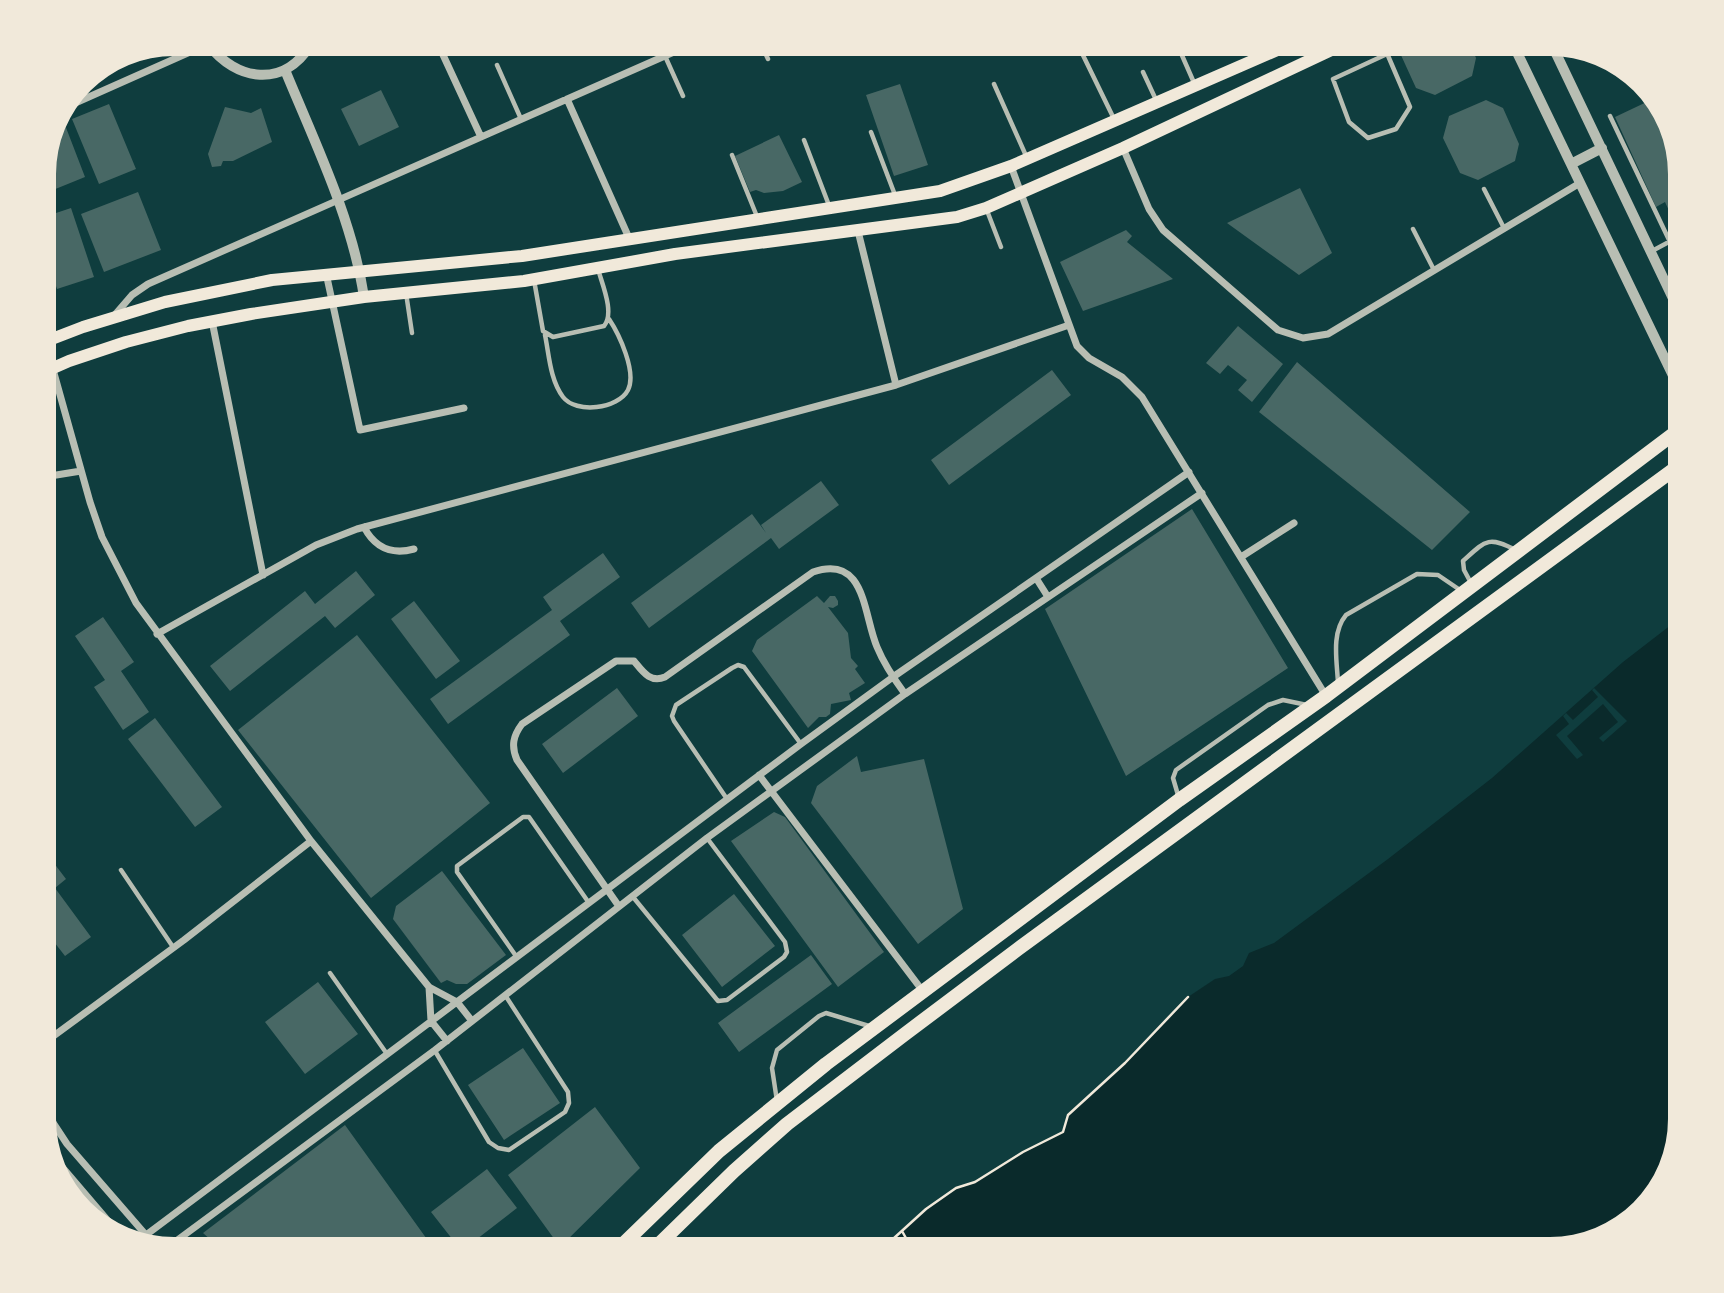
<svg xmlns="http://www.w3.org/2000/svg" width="1724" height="1293" font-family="Arial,sans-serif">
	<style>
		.water { fill: #0a2a2b }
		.pier { fill: #0f3d3e }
		.building { fill: #486865 }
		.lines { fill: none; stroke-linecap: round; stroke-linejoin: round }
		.path { stroke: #f1e9da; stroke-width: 2.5 }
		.service { stroke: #b8beb3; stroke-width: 4.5 }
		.minor { stroke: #b8beb3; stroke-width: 7 }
		.tertiary { stroke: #b8beb3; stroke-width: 10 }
		.secondary { stroke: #f1e9da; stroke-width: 12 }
		.trunk { stroke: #f1e9da; stroke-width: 14 }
	</style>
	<rect width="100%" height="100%" fill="#0f3d3e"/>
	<path class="water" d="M1680,618V1119L1653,1199L1607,1236L1550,1249H882L926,1209L956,1188L975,1182L1023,1152L1063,1132L1068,1115L1125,1063L1188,997L1215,979L1229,976L1243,966L1249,953L1274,943L1388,859L1492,778L1623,662Z"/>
	<path class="pier" d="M1594,688L1627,721L1603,742L1599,738L1618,722L1603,704L1567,736L1583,755L1577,759L1556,735L1569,724L1563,716L1566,713L1573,720L1598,697L1592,690Z"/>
	<path class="building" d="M1403,44H1470L1476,58L1472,76L1435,95L1416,88L1400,53Z
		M900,84L928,165L894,176L866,95Z
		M381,90L399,127L359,146L341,109Z
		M1653,99L1671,133L1680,174V224L1676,226L1665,202L1656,207L1615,117Z
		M1486,100L1503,108L1519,144L1515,161L1478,180L1460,173L1443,138L1449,116Z
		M109,104L136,169L99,184L72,119Z
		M225,107L251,113L261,108L272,142L233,161H223L221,166L212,167L208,154Z
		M65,125L85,177L53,190L44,165L54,130Z
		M779,135L802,182L783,191L764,193L756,190L750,192L735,156Z
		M44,181L52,200L44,203Z
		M1300,188L1332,253L1299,275L1227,223Z
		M138,192L161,250L104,272L81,214Z
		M71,208L94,277L57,289L44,250V217Z
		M1126,230L1132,236L1127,242L1173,279L1083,311L1060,262Z
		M1238,326L1283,364L1252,402L1238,390L1247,380L1228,365L1220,374L1206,363Z
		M1297,362L1470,512L1432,550L1259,412Z
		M1052,370L1071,395L949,485L931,460Z
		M821,481L839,505L779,549L771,538L649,628L631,603L752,514L766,533L761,525Z
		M1192,509L1288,668L1126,776L1045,609Z
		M603,553L620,577L560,621L570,635L448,724L430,699L552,610L543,597Z
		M356,571L375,595L335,628L325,616L230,691L210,666L305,591L315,604Z
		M817,596L824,603L830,596H835L838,601V605L833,608L828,607L848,633L851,658L858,666L855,669L865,683L849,693L851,700L831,704L830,714L826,717H819L808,728L752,651L757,640Z
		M414,601L460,661L436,679L391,619Z
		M103,617L134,662L121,671L149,712L123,730L94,687L105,680L75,636Z
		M357,635L490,803L371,898L238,730Z
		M617,688L638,716L563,773L542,744Z
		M155,718L222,807L195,827L128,739Z
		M857,756L861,772L924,759L963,909L918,944L811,803L817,786Z
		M774,812L785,817L884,952L838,987L731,841Z
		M44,850L66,879L55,888L91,937L65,956L44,929Z
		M442,871L506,955L467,984H456L447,980L441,983L393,919L396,906Z
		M734,894L775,946L722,987L682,935Z
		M811,955L832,984L739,1052L718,1023Z
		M318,982L358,1034L305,1074L265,1022Z
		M523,1048L560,1103L504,1140L468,1085Z
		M595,1107L640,1168L560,1247L508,1175Z
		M345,1125L434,1249H221L203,1233Z
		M487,1169L517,1208L464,1249H460L431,1212Z"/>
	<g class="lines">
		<path class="path" d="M902,1231L907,1240
			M882,1249L926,1209L956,1188L975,1182L1023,1152L1063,1132L1068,1115L1125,1063L1188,997"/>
		<path class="service" d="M761,44L768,59
			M1177,44L1195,85
			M1383,44L1410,107L1396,129L1368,138L1349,122L1333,79L1387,54
			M1079,47L1115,121
			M665,56L683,96
			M497,65L521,119
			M1143,72L1157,102
			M994,84L1027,158
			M1610,116L1670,242
			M871,132L895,195
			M804,140L830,208
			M732,155L758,219
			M1484,189L1504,228
			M986,208L1001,247
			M1413,229L1434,270
			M1652,251L1680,236
			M534,280L543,331L553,337L604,326C615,313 602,284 598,269
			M406,293L412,333
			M545,335C549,354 550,380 563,397C576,414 618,409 628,390C637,372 619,334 609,319
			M1471,583L1464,570L1463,561C1486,540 1488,536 1516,550
			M1338,683C1337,661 1331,633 1346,615L1417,574L1438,575L1460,590
			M1178,795L1173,778L1176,770L1268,705L1283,700L1307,705
			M727,799L674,721L672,716L676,705L732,668L738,665L744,667L801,744
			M121,870L173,947
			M633,897L718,1001L727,1000L784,957L787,952L785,942L707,838
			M516,956L457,872V866L523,817H529L589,903
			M330,973L387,1054
			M435,1051L489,1142L498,1148L509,1150L565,1112L569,1103L568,1092L505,995
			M777,1101L772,1068L777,1050L819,1016L826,1013L869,1026"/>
		<path class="minor" d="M438,44L481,137
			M567,99L629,238
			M64,108L208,44
			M1123,148L1149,209L1163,230L1278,330L1303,338L1328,334L1580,183
			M1011,166L1077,346L1089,358L1122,377L1142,397L1326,696
			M858,231L896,385
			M326,273L360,430L464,408
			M113,317L132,295L148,284L692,44
			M212,321L263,575
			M45,341L90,502L102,537L136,603L311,841L429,987L457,1002L472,1021
			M44,477L81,471
			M364,527C375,548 392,555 414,549
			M1241,557L1294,523
			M1036,578L1048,597
			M157,634L316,545L357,529L896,385L1069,325
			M759,775L922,990
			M618,905L517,760C511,746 513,736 522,724L616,661H634C643,672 650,683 665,677L813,572C866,554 863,614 877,647C884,664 894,679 905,694
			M429,987L431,1021L447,1041
			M44,1043L184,940L311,841
			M44,1109L67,1144L152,1242
			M51,1154L115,1229
			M142,1238L801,744L893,677L1189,472
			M168,1247L435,1050L707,838L905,694L1202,493"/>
		<path class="tertiary" d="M208,44C236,81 284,89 311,44
			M1513,44L1680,390
			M1552,45L1680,313
			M285,70C315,143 352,218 364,297
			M1571,164L1602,148"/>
		<path class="secondary" d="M44,342L83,327L165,302L272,280L522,256L940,191L1011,166L1291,44
			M44,372L69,361L126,342L188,326L251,314L364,297L524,281L675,254L957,217L986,208L1123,148L1344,44"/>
		<path class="trunk" d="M618,1249L719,1151L826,1064L1179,800L1326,696L1680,429
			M654,1249L734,1171L787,1124L905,1034L1018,949L1680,465"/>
	</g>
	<path d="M0 0H1724V1293H0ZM174 56H1550A118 118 0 0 1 1668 174V1119A118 118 0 0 1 1550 1237H174A118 118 0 0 1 56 1119V174A118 118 0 0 1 174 56Z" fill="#f1e9da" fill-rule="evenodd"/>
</svg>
